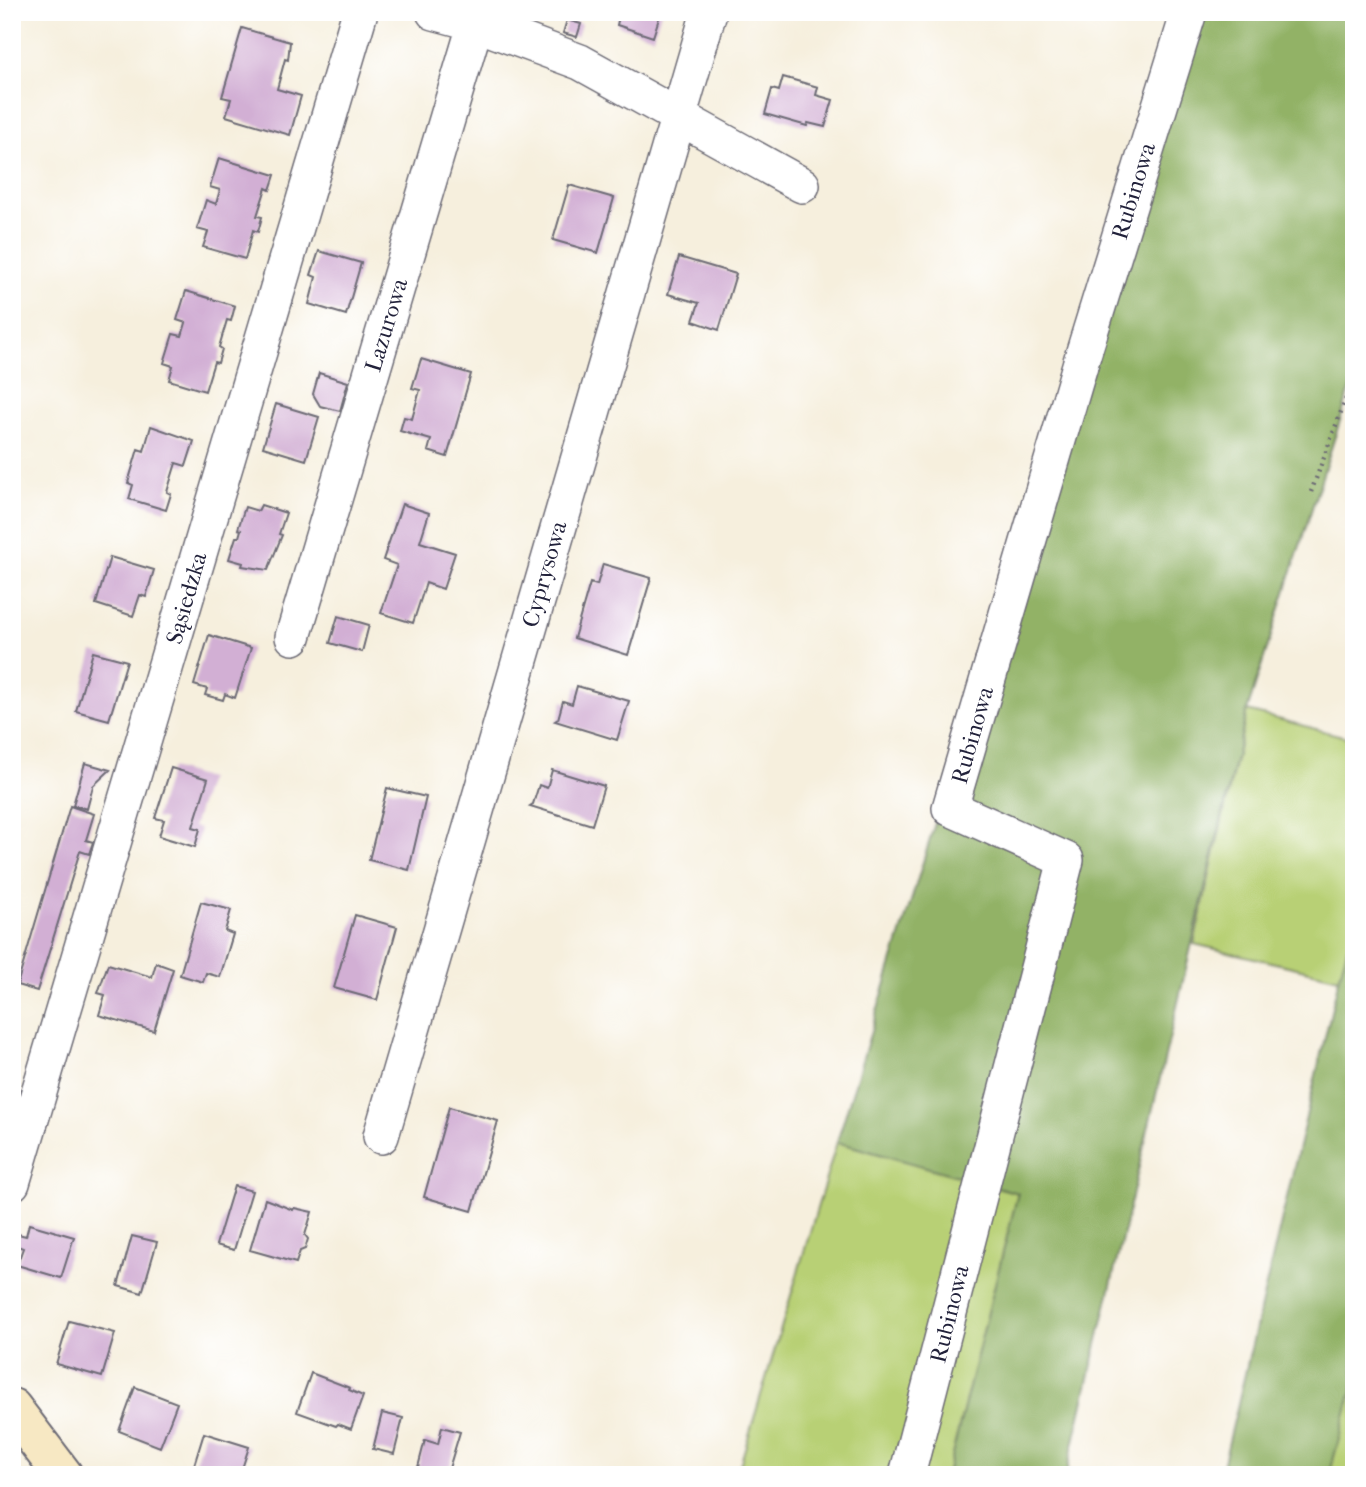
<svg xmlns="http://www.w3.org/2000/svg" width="1366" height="1487" font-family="'IM FELL French Canon',serif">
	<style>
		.green { fill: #b8d075; stroke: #6d7958; stroke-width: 2 }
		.forest { fill: #92b266; stroke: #5a6a50; stroke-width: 2 }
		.building { fill: #d2afd4 }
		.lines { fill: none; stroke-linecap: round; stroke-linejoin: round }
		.minor-casing { stroke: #6c6a74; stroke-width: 38 }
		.secondary-casing { stroke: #6c6a74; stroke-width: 42 }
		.path { stroke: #6c6a74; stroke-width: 4.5; stroke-dasharray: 2 5; stroke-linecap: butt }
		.minor { stroke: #fff; stroke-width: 35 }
		.secondary { stroke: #f7e8c3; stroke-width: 38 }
		.labels { text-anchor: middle; stroke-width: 5; stroke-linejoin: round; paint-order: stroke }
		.street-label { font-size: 23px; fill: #22223b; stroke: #fff }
	</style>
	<rect width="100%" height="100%" fill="#fff"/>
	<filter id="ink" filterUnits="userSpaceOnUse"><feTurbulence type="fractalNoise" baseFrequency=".0143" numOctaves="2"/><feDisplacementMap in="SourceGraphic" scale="14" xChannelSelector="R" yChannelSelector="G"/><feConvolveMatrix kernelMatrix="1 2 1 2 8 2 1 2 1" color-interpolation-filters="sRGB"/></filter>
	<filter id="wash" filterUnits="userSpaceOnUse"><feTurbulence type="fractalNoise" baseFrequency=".00686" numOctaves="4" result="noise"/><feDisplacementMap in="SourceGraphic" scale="28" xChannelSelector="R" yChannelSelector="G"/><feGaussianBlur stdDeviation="1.57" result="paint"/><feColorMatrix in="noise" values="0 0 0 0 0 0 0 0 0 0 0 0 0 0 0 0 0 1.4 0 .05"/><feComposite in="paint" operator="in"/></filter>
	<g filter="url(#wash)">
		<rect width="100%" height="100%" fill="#f6efdd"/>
		<path class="green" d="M1247,711L1354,739V924L1339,978L1194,944Z
			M837,1142L1018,1193L947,1475H737Z
			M1354,1384V1475H1329Z"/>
		<path class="forest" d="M1184,12H1354V377L1247,711L1066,1475H947L1018,1193L837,1142Z
			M1354,924V1384L1329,1475H1221L1339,978Z"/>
		<g id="blocks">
			<path class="building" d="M620,12H661L653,37L617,25Z
				M567,20L581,24L577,37L563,33Z
				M242,28L290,42L288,60L285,59L277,89L301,96L290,135L226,116L231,99L222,97Z
				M783,77L818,87L816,95L833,100L825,127L808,123L807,126L765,114L772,89L779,91Z
				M219,158L275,175L270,190L266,188L257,216L262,217L258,232L253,230L245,259L203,247L208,232L197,229L206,200L216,204L220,190L210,187Z
				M569,185L614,198L598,253L553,240Z
				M319,251L361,263L346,315L309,304L316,277L311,275Z
				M679,257L736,274L719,330L693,321L699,303L668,294Z
				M186,291L235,306L231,321L227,320L219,347L222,349L218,363L214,362L205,391L169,380L173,366L164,363L173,334L182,336L186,323L177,320Z
				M421,359L471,374L447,457L428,451L431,440L400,431L404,417L412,419L420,390L412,388Z
				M319,373L348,382L340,411L320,406L313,394Z
				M276,404L319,417L306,460L263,447Z
				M151,426L194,441L186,466L176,463L167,492L171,494L166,510L129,499L133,485L128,483L138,449L144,451Z
				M402,504L429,513L420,542L455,553L443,589L426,583L413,623L381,613L397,565L383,560Z
				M261,505L286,513L279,534L282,535L268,570L242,566L243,563L229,559L236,537H239L241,530L238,529L245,507L258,511Z
				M110,557L154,570L146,597L140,595L133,616L96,604Z
				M603,564L651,578L628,655L574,638L590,583L597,585Z
				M338,616L369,625L362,652L330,643Z
				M209,635L251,648L235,698L225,694L223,700L205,695L207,689L194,685Z
				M93,652L127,661L109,720L76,711Z
				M577,686L629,701L617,740L555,721L558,719L563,701L572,704Z
				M85,763L110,770L93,786L87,809L73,805Z
				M171,768L208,779L193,827L200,829L195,847L159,836L164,820L155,818Z
				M552,770L604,786L592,825L530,806L533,804L539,785L547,788Z
				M387,788L426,797L409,870L369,860Z
				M70,806L94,814L86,840L93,842L89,854L80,851L37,991L17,985Z
				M201,902L231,910L225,931L233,934L220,977L206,973L203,982L180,975Z
				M355,915L397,927L377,1000L334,988Z
				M156,963L173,969L154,1031L99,1015L105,995L98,993L108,964L152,977Z
				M12,1087L19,1089L13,1109H12Z
				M449,1107L498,1121L472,1211L424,1197Z
				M234,1186L252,1191L234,1250L216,1245Z
				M265,1199L293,1210L294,1208L312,1212L305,1235L308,1239L305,1249L300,1251L296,1263L250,1250Z
				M29,1224L74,1237L61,1278L17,1265L23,1248L15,1245L18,1234L26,1236Z
				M132,1236L157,1242L142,1293L118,1286Z
				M69,1321L115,1333L102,1377L56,1364Z
				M311,1373L350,1388L349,1390L363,1396L351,1429L338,1424L336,1426L297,1412Z
				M135,1387L177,1403L160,1447L119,1431Z
				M382,1413L403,1418L394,1454L373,1449Z
				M442,1427L460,1432L447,1475H416L425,1440L438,1444Z
				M204,1433L249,1447L240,1475H191Z"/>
		</g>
	</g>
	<g filter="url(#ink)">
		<use href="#blocks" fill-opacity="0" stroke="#6c6a74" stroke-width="2"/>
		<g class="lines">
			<g class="minor-casing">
				<path id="minor" d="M434,12L475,23L580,62L802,185
					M293,637L479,12
					M381,1136L709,12
					M12,1183L360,12
					M907,1475L1066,860L950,808L1083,355L1189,12"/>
			</g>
			<g class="secondary-casing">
				<path id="secondary" d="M12,1408L63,1475"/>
			</g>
			<path class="path" d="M1311,492L1354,377"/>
			<use href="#minor" class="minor"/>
			<use href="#secondary" class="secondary"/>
		</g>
	</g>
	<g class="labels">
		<g class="street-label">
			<text transform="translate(1133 191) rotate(-73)" y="8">Rubinowa</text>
			<text transform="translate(386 325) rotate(-73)" y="8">Lazurowa</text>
			<text transform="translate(544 574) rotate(-74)" y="8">Cyprysowa</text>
			<text transform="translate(186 598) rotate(-74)" y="8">Sąsiedzka</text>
			<text transform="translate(972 735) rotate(-74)" y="8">Rubinowa</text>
			<text transform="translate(949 1314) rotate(-76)" y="8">Rubinowa</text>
		</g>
	</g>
	<rect width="1366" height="1487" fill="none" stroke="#fff" stroke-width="42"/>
</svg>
